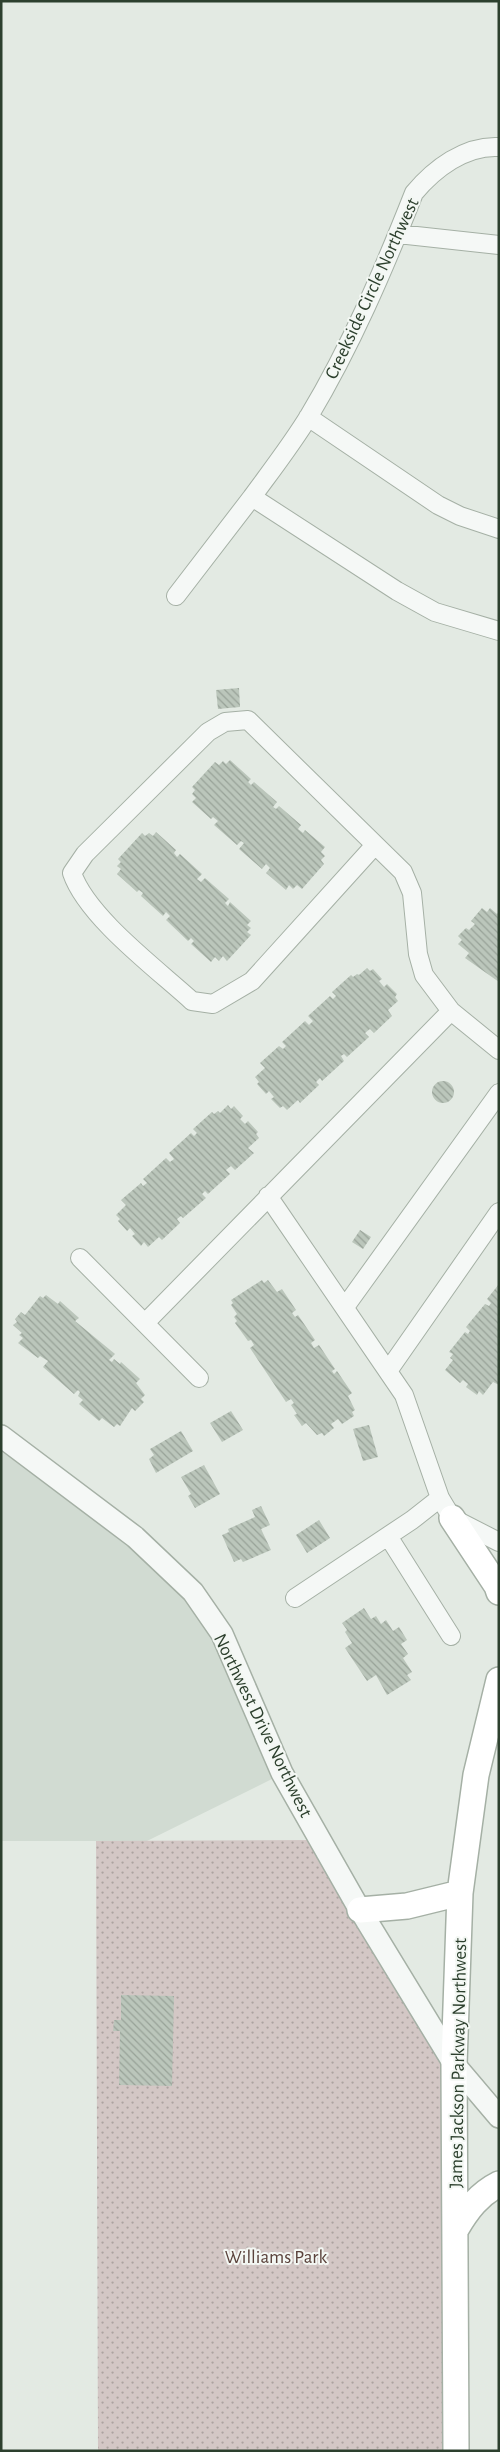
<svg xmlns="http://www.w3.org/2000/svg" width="500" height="2452" font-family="'Alegreya Sans',sans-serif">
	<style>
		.built { fill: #d1dbd2 }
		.park { fill: url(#park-dots) }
		.building { fill: url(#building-back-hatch) }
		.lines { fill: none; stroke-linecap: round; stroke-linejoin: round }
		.minor-casing { stroke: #a5b0a5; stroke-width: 20 }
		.tertiary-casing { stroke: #a5b0a5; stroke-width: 24 }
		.secondary-casing { stroke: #a5b0a5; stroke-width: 28 }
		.minor { stroke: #f5f8f6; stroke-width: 18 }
		.tertiary { stroke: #f5f8f6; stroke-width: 21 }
		.secondary { stroke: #fff; stroke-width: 25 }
		.labels { text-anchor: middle; stroke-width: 4; stroke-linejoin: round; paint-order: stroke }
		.street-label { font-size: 19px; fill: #2d402e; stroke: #f3f7f3 }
		.park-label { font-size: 19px; fill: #5a423b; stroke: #f3f7f3 }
	</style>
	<defs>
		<pattern id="park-dots" width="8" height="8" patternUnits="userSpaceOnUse" patternTransform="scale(1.25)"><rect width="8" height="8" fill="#d3c7c5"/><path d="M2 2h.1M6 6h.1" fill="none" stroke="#aca3a0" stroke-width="1.8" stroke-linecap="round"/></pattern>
		<pattern id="building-back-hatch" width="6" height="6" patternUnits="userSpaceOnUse" patternTransform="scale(1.25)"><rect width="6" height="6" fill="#bbc6bb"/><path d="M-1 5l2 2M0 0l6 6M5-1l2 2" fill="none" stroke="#98a298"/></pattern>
	</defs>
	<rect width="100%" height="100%" fill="#e3eae3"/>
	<path class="built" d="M1,1436L193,1592L282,1774L147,1841H1Z"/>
	<path class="park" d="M317,1840L451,2061L460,2451H98L96,1841Z"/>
	<path class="building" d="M239,688L240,707L218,709L216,690Z
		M230,760L251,779L248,782L251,785L254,782L277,802L273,807L276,809L279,806L301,825L298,829L303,833L305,830L325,847L321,852L325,856L321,860L324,864L302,889L297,885L293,889L289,885L286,890L266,873L270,868L266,864L262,869L239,849L244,843L241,841L237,845L214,825L218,821L213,817L211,819L192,802L196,798L192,794L195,790L192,787L215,762L219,765L223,761L226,764Z
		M156,832L176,850L174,853L177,857L180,854L202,874L197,879L201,882L205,878L229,899L225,903L228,906L230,902L251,921L247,925L251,928L247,932L251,935L227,961L223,956L219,961L215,957L211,962L191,944L194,941L191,938L188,941L166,920L170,916L166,912L163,916L141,896L143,893L139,890L137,892L117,874L121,869L117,866L121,862L118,859L142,833L145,836L149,833L153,836Z
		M482,908L487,912L490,908L497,914L499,912V982L465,958L469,953L458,944L462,940L458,936L466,928L469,930L475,924L471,921Z
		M367,968L370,971L373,969L382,979L379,981L384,987L387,984L397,994L395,997L398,1001L388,1010L392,1016L374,1033L370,1029L365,1033L369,1037L347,1057L344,1054L341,1056L344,1061L322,1081L320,1078L316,1082L319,1085L300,1103L298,1100L287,1110L283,1106L280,1108L271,1099L274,1097L269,1091L266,1094L257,1084L259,1082L255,1077L265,1068L260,1063L279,1046L283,1049L286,1046L282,1042L305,1021L309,1025L313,1021L308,1016L330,996L333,999L336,996L332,992L351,975L353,977L357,974L359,975Z
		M432 1092a11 11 0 1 1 22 0a11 11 0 1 1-22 0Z
		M228,1105L231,1109L234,1106L243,1116L240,1119L245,1124L248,1121L258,1132L256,1134L259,1138L248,1148L254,1153L235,1170L231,1166L226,1170L230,1174L208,1194L205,1191L202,1194L206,1198L183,1218L181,1216L177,1219L180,1223L162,1240L159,1237L148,1247L144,1242L141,1246L132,1236L135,1234L130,1228L127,1231L118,1221L120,1219L116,1215L126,1205L121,1200L141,1183L143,1186L147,1183L143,1179L166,1158L170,1162L174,1159L169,1153L191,1133L194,1136L197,1133L193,1129L212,1112L214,1114L218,1111L220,1113Z
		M360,1230L371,1237L363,1249L352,1242Z
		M262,1280L264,1283L268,1280L277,1292L282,1289L296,1310L292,1313L295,1317L298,1315L315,1340L311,1343L314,1348L319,1345L335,1369L332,1371L334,1374L337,1371L352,1393L348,1396L355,1410L352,1412L354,1416L342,1424L338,1419L331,1424L334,1428L324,1436L322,1433L317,1435L306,1423L302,1426L294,1415L297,1414L291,1405L294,1403L291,1399L286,1402L250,1348L254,1345L251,1340L248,1341L235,1323L237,1321L234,1317L237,1314L231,1305L233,1303L231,1300Z
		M499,1284V1385L493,1382L483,1395L479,1391L477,1395L466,1387L468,1384L463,1380L460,1383L445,1370L453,1360L450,1358L453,1354L449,1352L465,1332L468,1334L470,1331L466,1327L485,1304L489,1306L491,1303L487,1299Z
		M46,1295L58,1304L60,1301L79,1318L75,1321L115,1354L109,1360L112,1362L114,1359L120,1364L121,1362L140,1379L136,1383L145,1395L141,1399L144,1402L135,1411L132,1408L120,1426L117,1424L114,1427L102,1418L99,1421L79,1404L83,1400L78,1396L80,1392L78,1390L74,1394L43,1367L48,1361L40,1356L38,1358L18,1343L23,1338L19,1335L22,1333L13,1325L17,1322L15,1319L21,1312L25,1315L40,1296L43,1298Z
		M231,1411L243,1430L222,1442L210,1423Z
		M369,1425L378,1457L363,1461L353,1429Z
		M181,1431L193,1451L156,1473L149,1459L154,1455L150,1449Z
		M204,1465L220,1494L195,1508L188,1496L191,1494L181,1477Z
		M261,1506L270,1525L261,1529L271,1550L243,1562L241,1559L234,1562L222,1535L229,1532L228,1529L255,1517L252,1510Z
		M319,1520L330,1538L307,1553L296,1535Z
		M364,1608L371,1619L376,1616L381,1624L386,1620L393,1631L399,1627L407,1640L401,1644L408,1654L403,1658L412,1672L407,1675L411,1680L387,1695L376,1675L367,1681L345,1648L352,1643L345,1632L347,1630L342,1623Z
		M121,1995L174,1996L172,2086L119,2085L120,2031H113L114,2020H121Z"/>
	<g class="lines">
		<g class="minor-casing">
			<path id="minor" d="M398,234L499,245
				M308,417L438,505L460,516L499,529
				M252,497C271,471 292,444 309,416C351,346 384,269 414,193C434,169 465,145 499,147
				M176,596L252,497L397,591L435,612L499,631
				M375,845L252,981L213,1004L192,1001C157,969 87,917 72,873L85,854L208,732L225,722L248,720L403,872L412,893L418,954L424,975L451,1011L499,1050
				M268,1196L404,1395L440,1498L452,1518L499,1542
				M80,1258L199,1378
				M345,1307L499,1093
				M145,1323L451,1011
				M388,1371L499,1212
				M388,1536L451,1636
				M295,1598L412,1520L440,1498"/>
		</g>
		<g class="tertiary-casing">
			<path id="tertiary" d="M1,1436L135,1537L193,1592L222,1634L282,1773L357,1905L454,2064L499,2117"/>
		</g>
		<g class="secondary-casing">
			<path id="secondary" d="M452,1518L497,1586L499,1592
				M360,1910L407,1906L460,1893
				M456,2229C467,2210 479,2194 499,2184
				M456,2451L454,2064L460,1893L476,1775L499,1680"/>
		</g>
		<use href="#minor" class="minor"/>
		<use href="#tertiary" class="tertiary"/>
		<use href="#secondary" class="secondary"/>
	</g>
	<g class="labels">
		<g class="street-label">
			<text transform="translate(371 288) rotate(-65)" y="7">Creekside Circle Northwest</text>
			<text transform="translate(264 1725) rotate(64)" y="7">Northwest Drive Northwest</text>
			<text transform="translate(457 2063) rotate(-89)" y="7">James Jackson Parkway Northwest</text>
		</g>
		<g class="park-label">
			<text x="276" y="2263">Williams Park</text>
		</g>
	</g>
	<rect width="500" height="2452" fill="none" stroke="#2d402e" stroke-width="5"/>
</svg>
